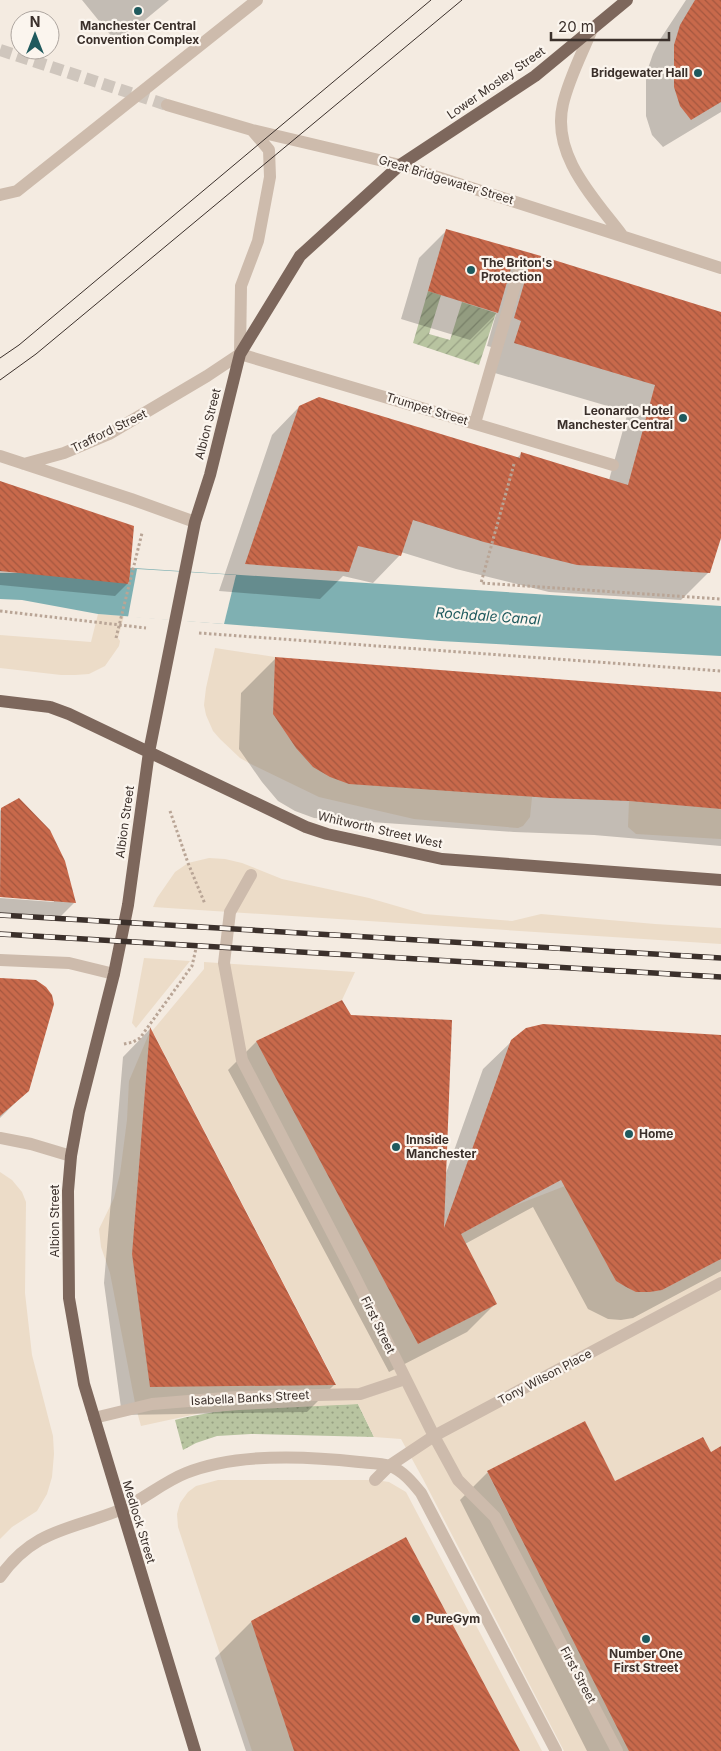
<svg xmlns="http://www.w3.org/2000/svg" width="721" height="1751" font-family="Inter,sans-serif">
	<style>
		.grass { fill: url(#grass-dots) }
		.garden { fill: url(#garden-furrows) }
		.plaza { fill: #ecdcc8; fill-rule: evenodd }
		.water { fill: #7fb0b2 }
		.pier { fill: #f4ebe1 }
		.shadow { fill: #0003 }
		.building { fill: url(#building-back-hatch) }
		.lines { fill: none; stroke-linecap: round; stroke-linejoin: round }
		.minor-tunnel { stroke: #cfc6bd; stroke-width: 12; stroke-dasharray: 12 6; stroke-linecap: butt }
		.path { stroke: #b9a596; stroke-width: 3; stroke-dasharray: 2.5 2.5; stroke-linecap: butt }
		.minor { stroke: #cdbbac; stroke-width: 12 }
		.major { stroke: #7d675c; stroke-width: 12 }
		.tram { stroke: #3b302b; stroke-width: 1 }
		.rail-casing { stroke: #3b302b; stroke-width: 5.5 }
		.rail { stroke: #fbf5ee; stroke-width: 4; stroke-dasharray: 11; stroke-linecap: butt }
		.poi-dot { fill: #1f5a5e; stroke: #fbf5ee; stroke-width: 2 }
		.labels { text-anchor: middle; stroke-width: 4.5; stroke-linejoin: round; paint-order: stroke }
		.poi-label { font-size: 12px; font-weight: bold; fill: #3b302b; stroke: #fbf5ee; text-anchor: start }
		.street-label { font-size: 12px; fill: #3b302b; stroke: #fbf5ee }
		.water-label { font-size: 14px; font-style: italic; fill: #1f5a5e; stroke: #fbf5ee }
	</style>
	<defs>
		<pattern id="grass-dots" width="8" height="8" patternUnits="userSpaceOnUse" patternTransform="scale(1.25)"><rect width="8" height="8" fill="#b8c4a0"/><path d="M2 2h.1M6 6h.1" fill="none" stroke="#97a083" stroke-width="1.8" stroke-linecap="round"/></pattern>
		<pattern id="garden-furrows" width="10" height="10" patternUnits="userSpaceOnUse" patternTransform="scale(1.25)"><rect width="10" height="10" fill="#b8c4a0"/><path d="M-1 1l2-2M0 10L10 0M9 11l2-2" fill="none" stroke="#97a083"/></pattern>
		<pattern id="building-back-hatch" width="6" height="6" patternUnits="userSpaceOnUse" patternTransform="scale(1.25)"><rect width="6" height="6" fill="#c8694b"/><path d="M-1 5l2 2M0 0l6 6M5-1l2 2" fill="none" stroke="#a4573f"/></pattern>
	</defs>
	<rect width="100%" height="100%" fill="#f4ebe1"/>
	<path class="grass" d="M358,1404L374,1437L251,1434L217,1436L196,1443L183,1450L175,1420C234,1405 297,1406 358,1404Z"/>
	<path class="garden" d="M428,291L441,295L429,334L450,340L462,302L496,313L479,365L413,343Z"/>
	<path class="plaza" d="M98,614L124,616L118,638L120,641L119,646L105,666L89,674L75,675H61L0,668V635L91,642Z
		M215,648L275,657L273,714L296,748L532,797L530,817L523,826L518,828L414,819L319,797L249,763L240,758L220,739L213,731L206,715L204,705L206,688Z
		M629,801L721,809V839L636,834L628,827Z
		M209,858L225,859L242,863L282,879L369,898L424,914L512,921L541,914L655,924L721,928V944L153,907L157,898L175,872L188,863Z
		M144,958L190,961L136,1028L132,1023Z
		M204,962L355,972L342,1000L256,1041L418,1344L496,1304L461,1234L511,1207L565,1186L616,1281L626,1287L637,1292H650L662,1290L721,1259V1446L711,1452L702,1437L615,1481L585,1421L487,1472L630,1751H564L423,1479L401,1439L374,1437L358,1404L239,1410L201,1413L141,1426L136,1408L110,1273L101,1247L99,1229L114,1198L120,1174L127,1120L129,1081L148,1036L204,969ZM153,1034H154L335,1382L150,1384L132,1254L149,1037Z
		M0,1172L12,1180L22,1192L26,1202L25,1293L32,1355L53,1436L54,1454L52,1477L47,1494L37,1511L12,1527L0,1539Z
		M218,1480H375L389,1482L406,1492L542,1751H520L406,1537L251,1621L294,1751H252L178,1527L177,1514L180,1503L188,1492L196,1486Z"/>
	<path class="water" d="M88,565L721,606V656L440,641L98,614L22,600L0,599V573H49Z"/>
	<path class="pier" d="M137,569L236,575L224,624L128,617Z"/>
	<path class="shadow" d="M82,0H169L117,43Z
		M686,0H721V112L663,147L652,135L646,116V74L653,54L661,38Z
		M446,231L721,313V534L708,573L681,600L549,592L456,569L401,552L400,555L373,583L343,576L320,599L219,591L272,435L299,407L517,458L522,453L609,480L628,412L488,371L495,348L487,346L496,314L470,340L401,319L419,258Z
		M0,483L128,583L115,596L0,585Z
		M276,658L721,693V846L594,835L514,832L314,818L295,811L278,801L262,782L239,749L241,693Z
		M1,809L75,902L58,919L0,915V898L54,902V900L0,896V811Z
		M0,980L28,1090L0,1118Z
		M341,1001L445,1176L483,1069L512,1041L721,1037V1271L633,1318L621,1320L608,1319L588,1309L533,1207L465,1244L495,1304L467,1332L389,1372L228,1070L256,1042Z
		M150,1029L335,1384L307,1412L122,1415L104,1283L123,1057Z
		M584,1423L615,1483L710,1454L721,1448V1751H587L460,1500L488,1472Z
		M251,1622L518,1751H246L215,1658Z"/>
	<path class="building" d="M695,0H721V102L691,120L680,106L674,87V45L680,25Z
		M446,229L541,256L721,312V538L710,573L577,565L484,542L413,520L401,556L358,546L349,572L245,564L299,406L319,397L520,458L521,452L628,485L655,385L514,343L521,321L514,318L528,270V266L523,260H518L512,265L498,313L428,291Z
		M0,481L134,526L129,584L0,571Z
		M275,657L721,692V809L629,801L550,798L349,784L330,777L313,767L296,748L273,714Z
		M19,798L50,830L65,861L76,903L0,897L1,808Z
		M0,978L36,980L46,987L52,995L54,1004L29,1091L0,1116Z
		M342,1000L351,1015L452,1020L444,1228L511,1040L526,1028L543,1024L721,1035V1259L662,1290L650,1292H636L626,1287L616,1281L561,1180L461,1234L497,1304L418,1344L256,1041Z
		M150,1027L336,1385L150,1387L132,1254Z
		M585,1421L615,1481L703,1437L711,1452L721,1446V1751H629L487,1471Z
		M406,1537L520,1751H294L251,1621Z"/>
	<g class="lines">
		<path class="minor-tunnel" d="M0,50L167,105"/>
		<path class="path" d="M514,464L481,583L721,599
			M0,611L146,628
			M199,633L721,671
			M116,638L142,533
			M170,811L188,863L205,904
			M124,1044L133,1042L140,1038L192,966L197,944"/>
		<path class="minor" d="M592,29C582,54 569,78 563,104C551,155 594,198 622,235
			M167,105L252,130L400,165L721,268
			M0,195L17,191L257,0
			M240,354L613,465
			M240,354L241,286L258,241L270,177L269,150L252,130
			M475,423L520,268
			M0,456L131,499L195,522
			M24,464L64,453L109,434L207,376L240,354
			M251,875L230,912L224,963L242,1060L354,1275L434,1436L458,1480L495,1517L617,1751
			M0,960L69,963L114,974
			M0,1138L31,1144L71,1156
			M94,1418L152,1404L237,1397L360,1394L405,1379
			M375,1480L389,1466L434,1436L721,1283
			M0,1577C34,1529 70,1530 120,1510C143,1500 163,1482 186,1473C236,1453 307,1456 359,1462C369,1463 381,1463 390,1466C403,1471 412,1482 421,1493L556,1751"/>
		<path class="major" d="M0,701L50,707L69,714L306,827L327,834L442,859L721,880
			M195,1751L84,1384L69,1298L68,1191L71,1156L79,1112L114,974L128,905L149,752L195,522L210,475L240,354L300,256L400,165L535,76L627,0"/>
		<path class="tram" d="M0,358L19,345L431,0
			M0,380L36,354L462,0"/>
		<g class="rail-casing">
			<path id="rail" d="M0,915L721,958
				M0,934L721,977"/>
		</g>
		<use href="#rail" class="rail"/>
	</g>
	<g class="poi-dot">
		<circle cx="138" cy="11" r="5"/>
		<circle cx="698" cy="73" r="5"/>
		<circle cx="471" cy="270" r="5"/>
		<circle cx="683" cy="418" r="5"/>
		<circle cx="629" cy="1134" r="5"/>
		<circle cx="396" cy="1147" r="5"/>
		<circle cx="416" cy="1619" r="5"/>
		<circle cx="646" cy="1639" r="5"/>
	</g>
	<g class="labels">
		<g class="poi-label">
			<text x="138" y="30" text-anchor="middle">Manchester Central<tspan x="138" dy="14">Convention Complex</tspan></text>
			<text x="688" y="77" text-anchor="end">Bridgewater Hall</text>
			<text x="481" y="267">The Briton's<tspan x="481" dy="14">Protection</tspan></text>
			<text x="673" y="415" text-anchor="end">Leonardo Hotel<tspan x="673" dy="14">Manchester Central</tspan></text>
			<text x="639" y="1138">Home</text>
			<text x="406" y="1144">Innside<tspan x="406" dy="14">Manchester</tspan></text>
			<text x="426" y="1623">PureGym</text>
			<text x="646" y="1658" text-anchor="middle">Number One<tspan x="646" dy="14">First Street</tspan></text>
		</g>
		<g class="street-label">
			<text transform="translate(496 83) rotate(-35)" y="4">Lower Mosley Street</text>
			<text transform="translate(446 180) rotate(17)" y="4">Great Bridgewater Street</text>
			<text transform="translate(427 409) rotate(17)" y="4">Trumpet Street</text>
			<text transform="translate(208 424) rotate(-76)" y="4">Albion Street</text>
			<text transform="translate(109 431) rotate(-26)" y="4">Trafford Street</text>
			<text transform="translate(125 822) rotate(-82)" y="4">Albion Street</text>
			<text transform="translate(380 830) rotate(13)" y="4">Whitworth Street West</text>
			<text transform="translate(55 1221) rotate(-90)" y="4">Albion Street</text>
			<text transform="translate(378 1325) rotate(64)" y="4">First Street</text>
			<text transform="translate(545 1377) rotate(-28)" y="4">Tony Wilson Place</text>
			<text transform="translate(250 1398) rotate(-3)" y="4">Isabella Banks Street</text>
			<text transform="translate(139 1522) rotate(73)" y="4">Medlock Street</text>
			<text transform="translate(578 1675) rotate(62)" y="4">First Street</text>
		</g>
		<g class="water-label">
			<text transform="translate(488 616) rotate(4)" y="5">Rochdale Canal</text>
		</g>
	</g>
	<g transform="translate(35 35)"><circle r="24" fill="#fbf5ee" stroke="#aea6a0"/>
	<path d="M0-4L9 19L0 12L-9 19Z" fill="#1f5a5e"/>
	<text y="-8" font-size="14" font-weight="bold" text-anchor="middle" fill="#3b302b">N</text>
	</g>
	<path d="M551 32v8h118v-8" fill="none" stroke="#3b302b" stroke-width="2.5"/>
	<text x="558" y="32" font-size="15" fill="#3b302b" stroke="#fbf5ee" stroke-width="4" paint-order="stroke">20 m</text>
</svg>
